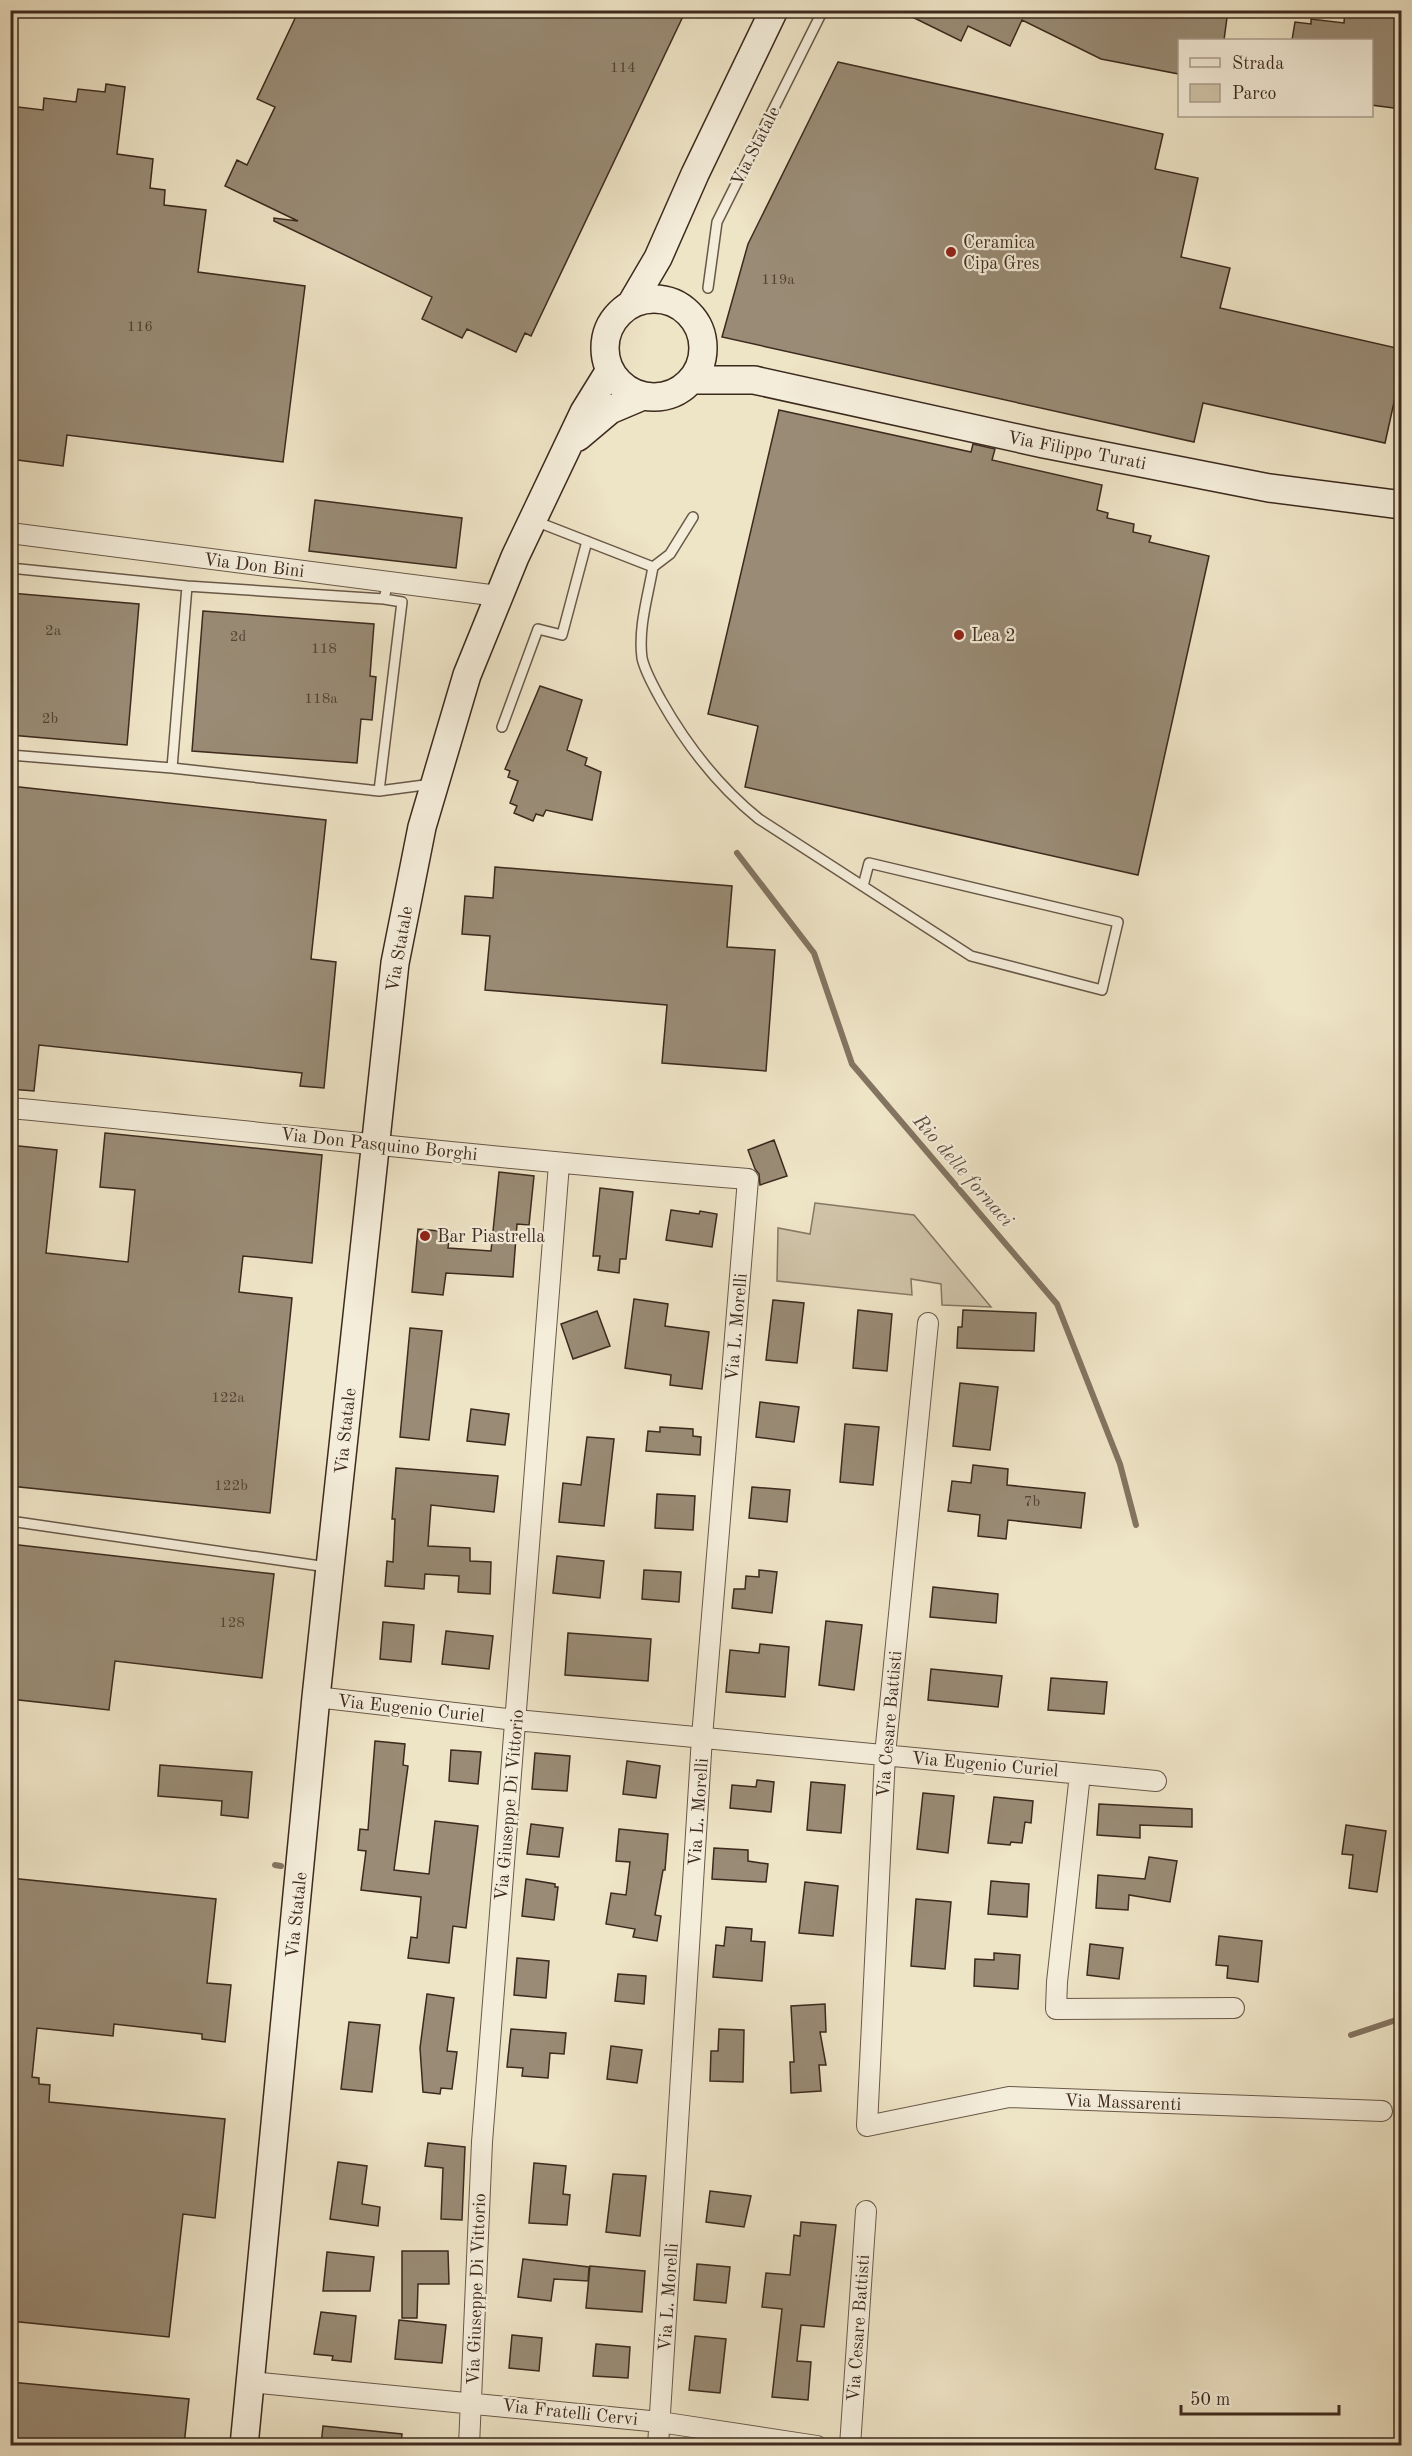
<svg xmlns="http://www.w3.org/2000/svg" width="1412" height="2456" font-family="'Old Standard TT',serif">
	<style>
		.green { fill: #d0c4a9; stroke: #867764; stroke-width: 1.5 }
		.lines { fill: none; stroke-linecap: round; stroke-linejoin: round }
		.stream { stroke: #837461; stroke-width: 6 }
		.building { fill: #998b75; stroke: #3d2a1e; stroke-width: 1.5 }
		.lane-casing { stroke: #695848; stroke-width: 12 }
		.street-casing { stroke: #695848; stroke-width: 22 }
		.secondary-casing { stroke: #3d2a1e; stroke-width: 30 }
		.lane { stroke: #f4edda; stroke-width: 9 }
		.street { stroke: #f4edda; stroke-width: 20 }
		.secondary { stroke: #f4edda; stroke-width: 27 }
		.poi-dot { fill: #8f2418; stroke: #f4edda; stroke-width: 2 }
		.labels { text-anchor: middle; stroke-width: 4.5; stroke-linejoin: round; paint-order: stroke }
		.number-label { font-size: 15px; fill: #544234 }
		.street-label { font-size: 18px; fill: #3d2a1e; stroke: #f4edda }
		.poi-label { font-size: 18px; fill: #3d2a1e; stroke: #f4edda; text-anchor: start }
		.water-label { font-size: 20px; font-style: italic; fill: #604f3f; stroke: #f4edda }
	</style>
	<rect width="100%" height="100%" fill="#eee4c6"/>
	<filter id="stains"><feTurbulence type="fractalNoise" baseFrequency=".00333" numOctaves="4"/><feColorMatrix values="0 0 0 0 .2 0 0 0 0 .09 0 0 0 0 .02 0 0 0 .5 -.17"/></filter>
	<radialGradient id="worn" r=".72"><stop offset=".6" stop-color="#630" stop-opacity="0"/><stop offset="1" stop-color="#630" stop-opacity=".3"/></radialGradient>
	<path class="green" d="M815,1203L914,1215L991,1307L942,1305L941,1284L911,1279L912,1295L777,1281L778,1228L810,1234Z"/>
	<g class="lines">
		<path class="stream" d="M737,853L814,953L852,1064L1057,1304L1120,1464L1136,1525
			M275,1865L281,1866
			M1351,2035L1402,2018"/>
	</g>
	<path class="building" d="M299,10H686L531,336L525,333L516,352L467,329L462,338L422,319L432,297L274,221V218L298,221L225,186L237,160L247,165L275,107L257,99Z
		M898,10H1228L1224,40H1179V74L1101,59L1022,20L1010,46L968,26L961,41Z
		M1345,10H1401V109L1371,105V40H1292L1295,22L1311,24V19L1344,23Z
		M838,62L1163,134L1155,169L1198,178L1181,257L1230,268L1220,308L1401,349V371L1385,443L1203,403L1194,442L722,337L748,244Z
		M106,84L125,87L117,154L153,159L150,188L165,190L164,205L206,210L198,272L305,286L283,462L67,435L63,466L10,459V106L43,110L44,98L76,102L78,89L105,92Z
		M779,410L971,452L973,444L995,449L992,460L1102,485L1097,510L1108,513L1107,518L1134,524L1133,532L1151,536L1149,542L1209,556L1138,875L745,787L758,726L708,714Z
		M315,500L462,518L456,568L309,551Z
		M10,593L139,604L127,745L10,735Z
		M203,611L374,624L370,676L376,677L372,720L361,719L357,763L192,751Z
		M540,686L582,700L567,750L587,758L585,765L601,772L592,820L546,810L543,816L536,814L533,821L514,813L517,806L510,803L518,781L508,777L510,771L505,769Z
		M10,786L326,820L311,959L336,962L324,1088L300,1086L302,1073L39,1045L34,1091L10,1089Z
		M495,867L732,886L727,947L775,950L766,1071L662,1063L667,1005L485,990L490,936L462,934L465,896L493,898Z
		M105,1133L322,1155L312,1263L243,1256L239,1292L292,1298L270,1513L10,1486V1145L57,1150L46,1253L128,1262L135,1190L100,1187Z
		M774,1140L787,1176L760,1185L759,1174L755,1169L748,1150Z
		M499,1172L534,1176L529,1225L517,1224L513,1277L446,1273L443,1295L412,1292L418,1229L450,1232L448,1248L491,1251Z
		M600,1188L633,1192L626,1259H620L619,1273L598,1270L600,1256H593Z
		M671,1210L699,1214L700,1211L717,1214L712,1247L666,1240Z
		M634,1299L668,1304L665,1326L709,1332L702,1389L670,1385L671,1375L625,1368Z
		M773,1300L804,1303L797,1363L766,1360Z
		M858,1310L892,1314L887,1371L853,1368Z
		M963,1310L1036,1313L1034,1351L957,1348L958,1327H962Z
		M597,1311L610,1346L573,1359L561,1324Z
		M410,1328L442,1331L429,1440L400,1437Z
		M960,1383L998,1387L990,1450L953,1446Z
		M760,1402L799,1407L794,1442L756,1437Z
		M471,1409L509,1414L505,1445L467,1441Z
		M845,1424L879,1427L873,1485L840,1482Z
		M660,1427L693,1429V1436L701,1437L700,1455L646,1451L648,1431L660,1432Z
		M587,1437L614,1439L604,1526L559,1522L563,1483L581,1485Z
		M973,1465L1008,1469L1007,1485L1085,1493L1081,1528L1008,1520L1006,1539L978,1536L980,1515L948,1511L952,1481L971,1483Z
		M396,1468L498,1476L494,1512L431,1505L428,1546L470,1548V1561L491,1562L490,1594L458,1592L459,1576L425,1574L424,1589L385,1586L387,1561L393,1562L395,1519H392Z
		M752,1487L790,1490L787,1522L749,1518Z
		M657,1494L695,1496L693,1530L655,1528Z
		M10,1544L274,1574L262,1678L115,1661L109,1710L10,1699Z
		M557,1556L604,1561L600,1598L553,1593Z
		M644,1570L681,1572L679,1602L642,1599Z
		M759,1570L777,1572L772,1613L732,1608L734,1589H745L746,1576L759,1577Z
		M933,1587L998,1594L996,1623L930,1617Z
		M826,1621L862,1625L854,1690L819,1685Z
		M383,1622L414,1625L411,1662L380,1659Z
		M446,1631L493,1636L489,1669L442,1664Z
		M568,1633L651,1639L648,1681L565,1675Z
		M760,1644L789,1647L785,1697L726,1692L730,1650L759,1653Z
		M931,1669L1002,1676L998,1707L928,1700Z
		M1051,1678L1107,1682L1104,1714L1048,1710Z
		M375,1741L405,1744L403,1765L408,1766L394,1870L429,1874L435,1821L478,1826L466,1928L453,1926L449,1963L408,1958L411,1937L417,1938L421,1897L361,1890L366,1851L358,1850L360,1829L368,1830Z
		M451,1750L481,1752L478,1784L449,1781Z
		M535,1753L570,1756L567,1791L532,1789Z
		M627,1761L660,1766L656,1798L623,1794Z
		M160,1765L252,1772L248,1818L221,1815L222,1801L158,1796Z
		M757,1780L774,1782L771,1812L730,1808L732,1785L756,1787Z
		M811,1782L845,1785L841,1833L807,1830Z
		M923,1793L954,1796L948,1853L917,1849Z
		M994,1797L1033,1801L1031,1823L1025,1822L1022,1843L1011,1842L1010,1845L988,1843Z
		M1099,1804L1192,1809V1827L1140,1825V1838L1097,1835Z
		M531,1824L563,1828L559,1857L527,1854Z
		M1346,1825L1386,1831L1377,1892L1349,1888L1353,1855L1342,1854Z
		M619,1829L668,1834L665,1870H663L655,1915L661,1916L657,1941L633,1937L635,1929L606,1924L611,1893L626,1895L630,1862L616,1861Z
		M714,1848L748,1850V1861L768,1864L766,1882L712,1879Z
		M1149,1857L1177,1861L1170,1902L1129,1895L1128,1910L1096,1908L1098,1875L1145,1879Z
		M10,1878L216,1899L207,1983L231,1985L225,2042L202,2039V2034L114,2024L113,2036L37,2028L32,2077L39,2078V2084L50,2085L49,2102L225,2119L215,2218L183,2214L169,2337L10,2321Z
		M526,1879L555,1884V1887H558L554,1920L522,1916Z
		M991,1881L1029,1884L1027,1917L988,1914Z
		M805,1882L838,1886L833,1936L799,1933Z
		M916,1899L951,1902L945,1969L911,1966Z
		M726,1927L752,1929L751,1941L765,1942L762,1981L713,1977L716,1945L724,1946Z
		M1219,1936L1262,1941L1258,1982L1227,1978L1228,1966L1216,1965Z
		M1090,1944L1123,1948L1119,1979L1087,1975Z
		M994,1953L1020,1955L1018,1989L974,1986L975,1959L994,1960Z
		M517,1958L549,1961L546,1998L514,1995Z
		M618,1974L646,1976L644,2004L615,2001Z
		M427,1994L454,1998L447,2051L457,2052L452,2089L441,2088L440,2094L423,2092L420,2048Z
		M825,2004L826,2032H820L826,2065H819L821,2091L791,2093L790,2062H794L791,2006Z
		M349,2022L380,2025L372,2092L341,2089Z
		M511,2029L566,2033L564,2054L550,2053L548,2078L522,2076L523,2068L507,2067Z
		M719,2029L744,2030L743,2082L710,2081L711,2051H718Z
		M611,2046L642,2050L637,2083L607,2079Z
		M428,2143L465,2147L462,2220L441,2219L443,2168L425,2166Z
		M338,2162L367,2166L362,2204L380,2207L378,2226L330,2219Z
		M534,2163L566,2166L563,2194L570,2195L567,2225L529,2223Z
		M613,2174L646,2176L640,2236L606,2232Z
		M710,2191L751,2196L744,2227L706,2222Z
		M801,2222L836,2225L824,2327L801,2325L797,2361L811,2362L808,2400L772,2397L782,2309L762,2307L766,2273L790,2275L794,2235L800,2236Z
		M402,2251H448L449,2284H418L417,2318H402Z
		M327,2252L374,2257L370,2291H323Z
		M523,2259L589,2267L588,2281L554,2279L551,2301L518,2297Z
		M697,2264L730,2267L726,2303L694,2300Z
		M590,2266L645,2271L642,2312L586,2308Z
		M321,2312L356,2316L351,2362L332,2360L333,2356L314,2354Z
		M399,2320L446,2325L442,2363L395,2359Z
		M512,2335L542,2338L539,2371L509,2368Z
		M695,2336L726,2339L720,2393L689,2390Z
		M596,2344L630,2347L628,2378L593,2376Z
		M10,2382L189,2399L184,2445H10Z
		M323,2426L402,2434L401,2445H321Z"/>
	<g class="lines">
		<g class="lane-casing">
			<path id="lane" d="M708,288L717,222L823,10
				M535,521L653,567C648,596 638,628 642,658C645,672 654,687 661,700C687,746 718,786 759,819L971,956L1102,990L1118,922L869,863L863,886
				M653,567L670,554L693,517
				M10,568L187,586L384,599L388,582
				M502,727L538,629L562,635L587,541
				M10,755L172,768L379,791L432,784
				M172,768L187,586
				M379,791L402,602L384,599
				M10,1521L327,1567"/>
		</g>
		<g class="street-casing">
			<path id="street" d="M10,533L498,596
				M10,1108C256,1131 502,1160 748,1179L702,1737L658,2446
				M928,1323L885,1755L867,2126L1009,2097L1382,2111
				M316,1697L516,1720L1156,1781
				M1080,1774L1057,1982L1056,2009L1234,2008
				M250,2382L660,2422L817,2446
				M469,2446L482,2142L559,1164
				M850,2446L866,2211"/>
		</g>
		<g class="secondary-casing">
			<path id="secondary" d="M605 348a49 49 0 1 1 98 0a49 49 0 1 1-98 0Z
				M631,304L658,258L695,174L774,10
				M692,380H754L1044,444L1269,488L1402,505
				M578,437L610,410L643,396
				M244,2446L316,1697L395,963L422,827L467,675L515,557L584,412L610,370"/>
		</g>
		<use href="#lane" class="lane"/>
		<use href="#street" class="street"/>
		<use href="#secondary" class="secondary"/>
	</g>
	<g class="poi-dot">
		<circle cx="951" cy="252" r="6"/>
		<circle cx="959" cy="635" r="6"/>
		<circle cx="425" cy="1236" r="6"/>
	</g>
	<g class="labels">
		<g class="number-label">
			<text x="623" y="72">114</text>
			<text x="778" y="284">119a</text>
			<text x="140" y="331">116</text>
			<text x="53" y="635">2a</text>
			<text x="238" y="641">2d</text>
			<text x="324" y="653">118</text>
			<text x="321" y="703">118a</text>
			<text x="50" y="723">2b</text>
			<text x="228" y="1402">122a</text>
			<text x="231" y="1490">122b</text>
			<text x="1032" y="1506">7b</text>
			<text x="232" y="1627">128</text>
		</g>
		<g class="street-label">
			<text transform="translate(755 146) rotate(-63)" y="6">Via Statale</text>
			<text transform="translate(1077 450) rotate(11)" y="6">Via Filippo Turati</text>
			<text transform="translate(254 565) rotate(7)" y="6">Via Don Bini</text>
			<text transform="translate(399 949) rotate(-80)" y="6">Via Statale</text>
			<text transform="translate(379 1144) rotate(6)" y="6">Via Don Pasquino Borghi</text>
			<text transform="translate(736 1327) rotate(-85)" y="6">Via L. Morelli</text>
			<text transform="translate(345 1431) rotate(-84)" y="6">Via Statale</text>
			<text transform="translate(411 1708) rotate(6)" y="6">Via Eugenio Curiel</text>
			<text transform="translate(889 1724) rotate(-85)" y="6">Via Cesare Battisti</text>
			<text transform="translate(985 1764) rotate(5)" y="6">Via Eugenio Curiel</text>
			<text transform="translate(509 1805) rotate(-85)" y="6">Via Giuseppe Di Vittorio</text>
			<text transform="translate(698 1812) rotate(-86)" y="6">Via L. Morelli</text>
			<text transform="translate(296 1915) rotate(-84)" y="6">Via Statale</text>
			<text transform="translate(1123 2102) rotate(2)" y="6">Via Massarenti</text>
			<text transform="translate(476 2289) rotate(-88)" y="6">Via Giuseppe Di Vittorio</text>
			<text transform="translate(668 2297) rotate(-86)" y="6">Via L. Morelli</text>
			<text transform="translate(858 2328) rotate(-86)" y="6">Via Cesare Battisti</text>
			<text transform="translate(570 2412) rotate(6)" y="6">Via Fratelli Cervi</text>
		</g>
		<g class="poi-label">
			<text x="963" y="248">Ceramica<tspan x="963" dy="21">Cipa Gres</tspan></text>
			<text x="971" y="641">Lea 2</text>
			<text x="437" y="1242">Bar Piastrella</text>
		</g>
		<g class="water-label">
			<text transform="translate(964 1170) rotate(49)" y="7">Rio delle fornaci</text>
		</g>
	</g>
	<rect width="1412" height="2456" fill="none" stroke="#eee4c6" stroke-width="36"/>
	<rect x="12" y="12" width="1388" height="2432" fill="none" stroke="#3d2a1e" stroke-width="3"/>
	<rect x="18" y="18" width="1376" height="2420" fill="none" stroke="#3d2a1e" stroke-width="1.5"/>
	<rect x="1178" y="39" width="195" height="78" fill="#f4edda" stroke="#ab9f8f" stroke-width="1.5"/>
	<rect x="1190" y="58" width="30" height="9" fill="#f4edda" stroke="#ab9f8f" stroke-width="1.5"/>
	<text x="1232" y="69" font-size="18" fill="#3d2a1e">Strada</text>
	<rect x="1190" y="84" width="30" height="18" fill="#d0c4a9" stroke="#ab9f8f" stroke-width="1.5"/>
	<text x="1232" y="99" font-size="18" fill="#3d2a1e">Parco</text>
	<path d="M1181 2405v9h158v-9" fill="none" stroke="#3d2a1e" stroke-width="3"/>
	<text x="1190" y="2405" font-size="18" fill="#3d2a1e" stroke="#f4edda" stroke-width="4.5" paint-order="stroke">50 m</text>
	<rect width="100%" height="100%" filter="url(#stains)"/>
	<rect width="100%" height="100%" fill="url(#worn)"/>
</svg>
